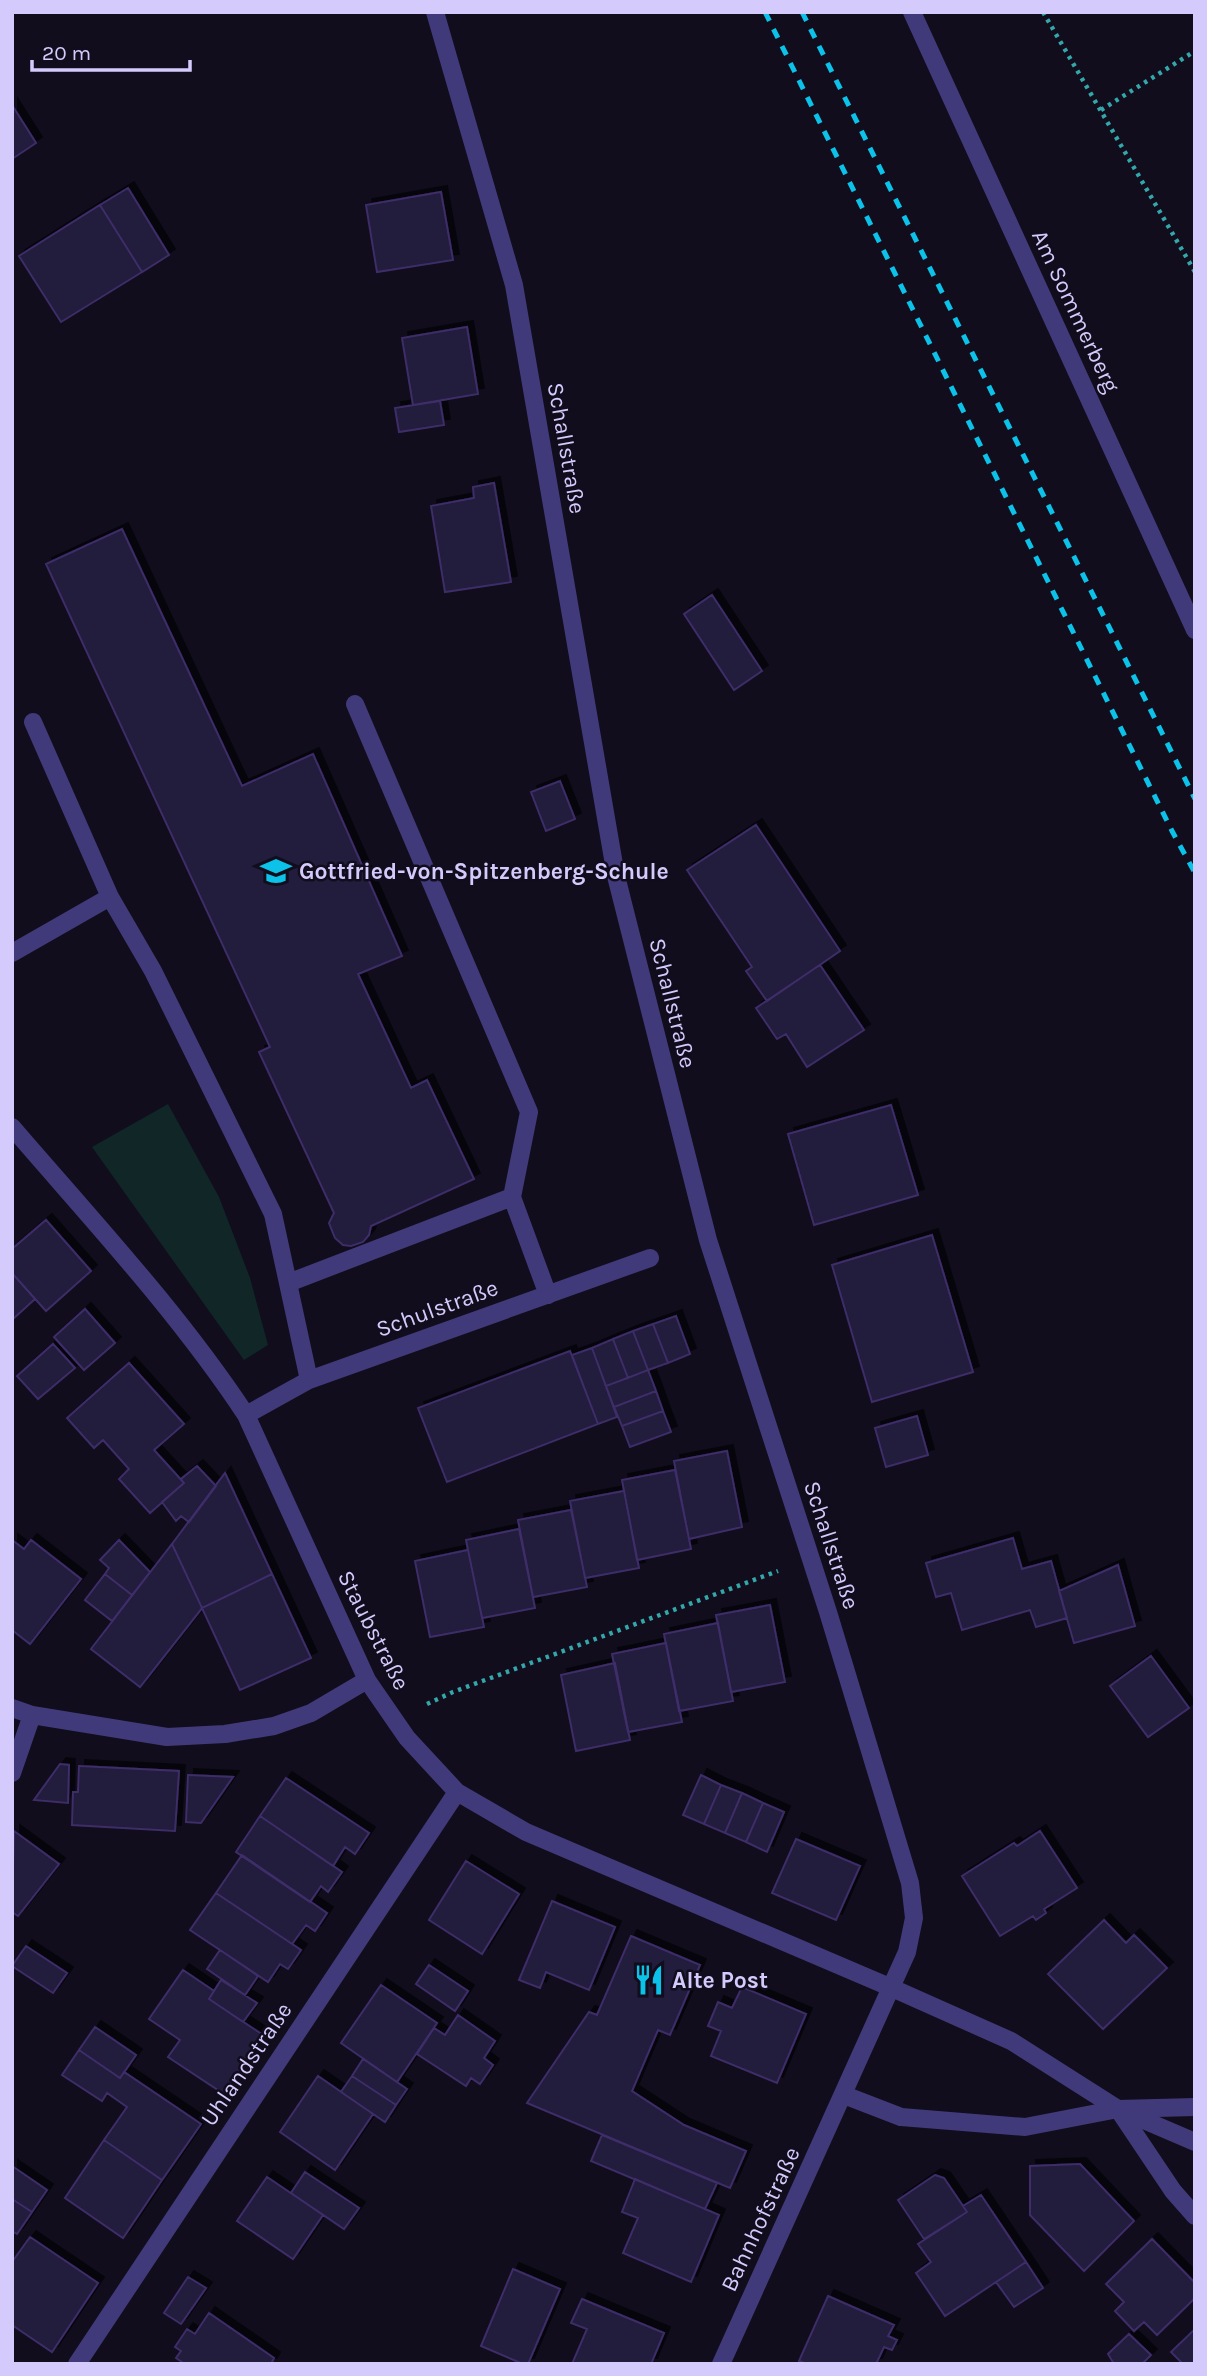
<svg xmlns="http://www.w3.org/2000/svg" width="1207" height="2376" font-family="Karla,sans-serif">
	<style>
		.green { fill: #102627 }
		.building { fill: #231a3d; stroke: #3d2d68; stroke-width: 2; filter: url(#shadow) }
		.lines { fill: none; stroke-linecap: round; stroke-linejoin: round }
		.path { stroke: #33a7a9; stroke-width: 4.5; stroke-dasharray: 3.5 5; stroke-linecap: butt }
		.minor { stroke: #413a7a; stroke-width: 18 }
		.rail { stroke: #0cc2e8; stroke-width: 5; stroke-dasharray: 10 9; stroke-linecap: butt }
		.labels { text-anchor: middle; stroke-width: 5; stroke-linejoin: round; paint-order: stroke }
		.street-label { font-size: 23px; fill: #d4cbfc; stroke: #110d1d }
		.poi-label { font-size: 23px; font-weight: bold; fill: #d4cbfc; stroke: #110d1d; text-anchor: start }
	</style>
	<defs>
		<filter id="shadow"><feDropShadow dx="6" dy="-6" stdDeviation="0" flood-color="#0009"/></filter>
	</defs>
	<rect width="100%" height="100%" fill="#110d1d"/>
	<path class="green" d="M168,1104L219,1197L250,1278L268,1345L244,1360L92,1147Z"/>
	<path class="building" d="M12,105L36,143L12,159Z
		M128,188L169,255L142,272L100,205Z
		M441,192L453,260L377,272L366,205Z
		M100,205L142,272L61,322L19,256Z
		M467,327L478,394L413,405L402,338Z
		M440,401L444,425L399,432L395,408Z
		M494,483L511,582L445,592L431,506L474,498L473,487Z
		M122,529L242,786L313,754L402,956L358,974L411,1088L427,1080L474,1179L371,1226L369,1235L363,1242L351,1246L343,1245L335,1238L329,1223L334,1213L259,1052L270,1047L46,564Z
		M712,595L762,671L734,690L684,614Z
		M560,781L575,819L546,831L531,792Z
		M756,825L840,951L767,1001L746,971L752,967L687,870Z
		M820,965L864,1030L807,1067L786,1034L777,1039L756,1008Z
		M891,1105L918,1195L814,1225L788,1134Z
		M46,1220L91,1271L46,1311L12,1273V1249Z
		M932,1235L973,1372L872,1402L832,1265Z
		M12,1273L35,1299L14,1318L12,1316Z
		M85,1309L115,1343L84,1370L54,1337Z
		M676,1316L690,1354L668,1363L653,1324Z
		M653,1324L668,1363L648,1370L633,1331Z
		M633,1331L648,1370L628,1378L613,1339Z
		M613,1339L628,1378L606,1386L592,1348Z
		M53,1344L75,1368L38,1399L17,1376Z
		M592,1348L617,1417L598,1424L572,1355Z
		M570,1351L598,1424L447,1482L418,1408Z
		M129,1363L184,1424L154,1450L184,1483L150,1513L119,1479L129,1469L103,1440L94,1448L67,1418Z
		M648,1370L656,1391L614,1407L606,1386Z
		M656,1391L663,1411L622,1426L614,1407Z
		M663,1411L671,1432L630,1447L622,1426Z
		M917,1416L928,1455L886,1467L875,1428Z
		M727,1451L742,1527L689,1539L674,1461Z
		M197,1466L216,1486L189,1522L181,1516L176,1521L162,1502L184,1483L181,1479Z
		M675,1470L691,1549L637,1560L622,1480Z
		M225,1473L272,1574L202,1608L172,1544Z
		M624,1491L639,1568L585,1578L570,1501Z
		M571,1510L587,1587L533,1597L518,1520Z
		M519,1529L535,1608L482,1618L466,1540Z
		M1013,1538L1022,1569L1051,1561L1067,1618L1036,1627L1030,1610L962,1630L951,1593L936,1597L926,1563Z
		M12,1540L24,1549L31,1540L81,1579L30,1644L12,1630Z
		M119,1540L150,1572L132,1595L105,1574L109,1568L100,1560Z
		M172,1544L202,1608L140,1687L91,1649Z
		M468,1550L484,1627L430,1637L415,1561Z
		M1118,1565L1135,1626L1074,1643L1059,1591Z
		M105,1574L132,1595L112,1621L85,1600Z
		M272,1574L311,1658L240,1690L202,1608Z
		M770,1605L785,1682L731,1692L716,1615Z
		M718,1623L733,1701L679,1711L664,1634Z
		M666,1643L682,1722L628,1732L612,1654Z
		M1151,1656L1189,1708L1148,1737L1110,1686Z
		M615,1663L630,1740L576,1751L561,1675Z
		M60,1764L69,1765L68,1803L34,1800Z
		M79,1766L179,1771L175,1831L72,1825L73,1792H78Z
		M188,1775L233,1777L201,1823L186,1822Z
		M701,1775L721,1785L704,1824L683,1815Z
		M286,1778L369,1833L355,1854L345,1847L333,1866L260,1816Z
		M721,1785L742,1793L725,1833L704,1824Z
		M742,1793L763,1803L746,1842L725,1833Z
		M763,1803L784,1812L767,1852L746,1842Z
		M260,1816L342,1872L328,1892L321,1886L310,1902L236,1852Z
		M14,1831L59,1864L18,1916L12,1912Z
		M1040,1831L1077,1888L1044,1909L1046,1913L1036,1920L1033,1916L1000,1936L962,1876L1014,1843L1017,1846Z
		M796,1839L860,1866L836,1920L772,1893Z
		M242,1855L327,1913L315,1931L306,1925L292,1944L216,1893Z
		M466,1861L519,1894L482,1954L429,1920Z
		M216,1893L301,1950L288,1969L280,1964L268,1982L190,1930Z
		M552,1901L615,1927L589,1990L546,1972L540,1988L519,1980Z
		M1104,1920L1126,1943L1134,1935L1167,1968L1103,2029L1048,1974Z
		M631,1936L700,1965L670,2035L658,2030L632,2091L684,2125L746,2151L730,2188L527,2103L589,2012L597,2015Z
		M26,1946L67,1973L53,1993L12,1966Z
		M220,1950L258,1976L245,1995L207,1969Z
		M429,1965L468,1991L455,2011L416,1984Z
		M183,1970L214,1991L209,1999L263,2035L224,2094L168,2057L180,2040L149,2019Z
		M221,1980L257,2003L243,2022L209,1999Z
		M381,1985L437,2023L397,2082L341,2043Z
		M742,1987L806,2014L777,2083L711,2056L721,2031L708,2026L718,2002L732,2008Z
		M458,2015L495,2041L484,2058L493,2065L480,2084L471,2078L466,2086L417,2054L434,2028L445,2035Z
		M95,2027L136,2055L120,2078L79,2050Z
		M79,2050L120,2078L124,2072L201,2124L162,2180L104,2140L127,2107L107,2093L102,2101L62,2075Z
		M363,2059L407,2089L396,2105L352,2076Z
		M318,2076L373,2114L335,2170L280,2132Z
		M352,2076L396,2105L385,2122L341,2092Z
		M602,2135L717,2183L705,2209L591,2161Z
		M104,2140L162,2180L123,2238L65,2198Z
		M1080,2164L1134,2221L1084,2271L1030,2215V2166Z
		M12,2166L47,2190L32,2212L12,2199Z
		M305,2172L359,2208L344,2229L291,2193Z
		M935,2175L944,2178L967,2212L924,2239L898,2200Z
		M267,2177L323,2215L293,2259L237,2221Z
		M635,2179L719,2215L691,2282L623,2253L638,2218L622,2212Z
		M981,2195L1026,2262L945,2316L916,2273L931,2262L918,2244L967,2212L963,2206Z
		M12,2199L32,2212L17,2234L12,2231Z
		M30,2237L98,2283L52,2352L12,2325V2262Z
		M1152,2239L1195,2283V2298L1157,2335L1144,2322L1134,2331L1115,2311L1124,2302L1106,2284Z
		M1026,2262L1043,2288L1014,2307L996,2282Z
		M513,2269L560,2289L528,2364H523L481,2346Z
		M188,2277L206,2288L181,2324L164,2313Z
		M828,2296L894,2325L888,2336L897,2340L892,2350L884,2347L876,2364H807L799,2361Z
		M582,2299L664,2333L651,2364H572L587,2329L571,2323Z
		M209,2313L274,2358L271,2364H185L176,2358L181,2351L175,2347L187,2329L195,2334Z
		M1195,2329V2364H1183L1171,2352Z
		M1129,2334L1151,2355L1142,2364H1114L1108,2354Z"/>
	<g class="lines">
		<path class="path" d="M1043,12L1195,272
			M1101,110L1195,51
			M427,1704L453,1692L778,1571"/>
		<path class="minor" d="M435,12L514,285L616,876L708,1240L828,1612L910,1883L914,1918L907,1952L721,2364
			M912,12L1195,630
			M33,722L110,897L153,971L273,1214L309,1380
			M12,953L110,897
			M12,1127C92,1220 178,1312 246,1415L367,1680L407,1738L457,1792L526,1832L892,1988L1011,2041L1118,2109L1195,2142
			M512,1197L548,1295
			M288,1283L512,1197L529,1112L355,704
			M246,1415L309,1380L650,1258
			M12,1708L32,1715L167,1737L225,1734L274,1726L311,1713L367,1680
			M12,1773L32,1715
			M844,2095L901,2117L1025,2127L1118,2109L1195,2107
			M1118,2109L1173,2191L1195,2216
			M77,2364L457,1792"/>
		<path class="rail" d="M765,12L1172,831L1195,873
			M802,12L1195,799"/>
	</g>
	<defs>
		<g id="school-bare" transform="scale(2.415)"><path d="M0-5L7-2L0 1L-7-2ZM-4 1L0 2.5L4 1V4Q0 6-4 4Z" fill="#0cc2e8" stroke="#110d1d" stroke-width="2.5" paint-order="stroke"/></g>
		<g id="restaurant-bare" transform="scale(2.415)"><path d="M-5-6h1v4h1v-4h1v4h1v-4h1v5L-1.5 .5V6h-2V.5L-5-1ZM5-6V6H3V1.5H1.5Q1.5-4 5-6Z" fill="#0cc2e8" stroke="#110d1d" stroke-width="2.5" paint-order="stroke"/></g>
	</defs>
	<g fill-rule="evenodd">
		<use href="#school-bare" x="276" y="871"/>
		<use href="#restaurant-bare" x="649" y="1980"/>
	</g>
	<g class="labels">
		<g class="street-label">
			<text transform="translate(1076 311) rotate(65)" y="8">Am Sommerberg</text>
			<text transform="translate(567 448) rotate(80)" y="8">Schallstraße</text>
			<text transform="translate(673 1003) rotate(76)" y="8">Schallstraße</text>
			<text transform="translate(437 1308) rotate(-20)" y="8">Schulstraße</text>
			<text transform="translate(832 1545) rotate(72)" y="8">Schallstraße</text>
			<text transform="translate(374 1630) rotate(63)" y="8">Staubstraße</text>
			<text transform="translate(246 2064) rotate(-56)" y="8">Uhlandstraße</text>
			<text transform="translate(760 2219) rotate(-65)" y="8">Bahnhofstraße</text>
		</g>
		<g class="poi-label">
			<text x="299" y="879">Gottfried-von-Spitzenberg-Schule</text>
			<text x="672" y="1988">Alte Post</text>
		</g>
	</g>
	<rect width="1207" height="2376" fill="none" stroke="#d4cbfc" stroke-width="28"/>
	<path d="M32 60v10h158v-10" fill="none" stroke="#d4cbfc" stroke-width="3.5"/>
	<text x="42" y="60" font-size="21" fill="#d4cbfc" stroke="#110d1d" stroke-width="5" paint-order="stroke">20 m</text>
</svg>
